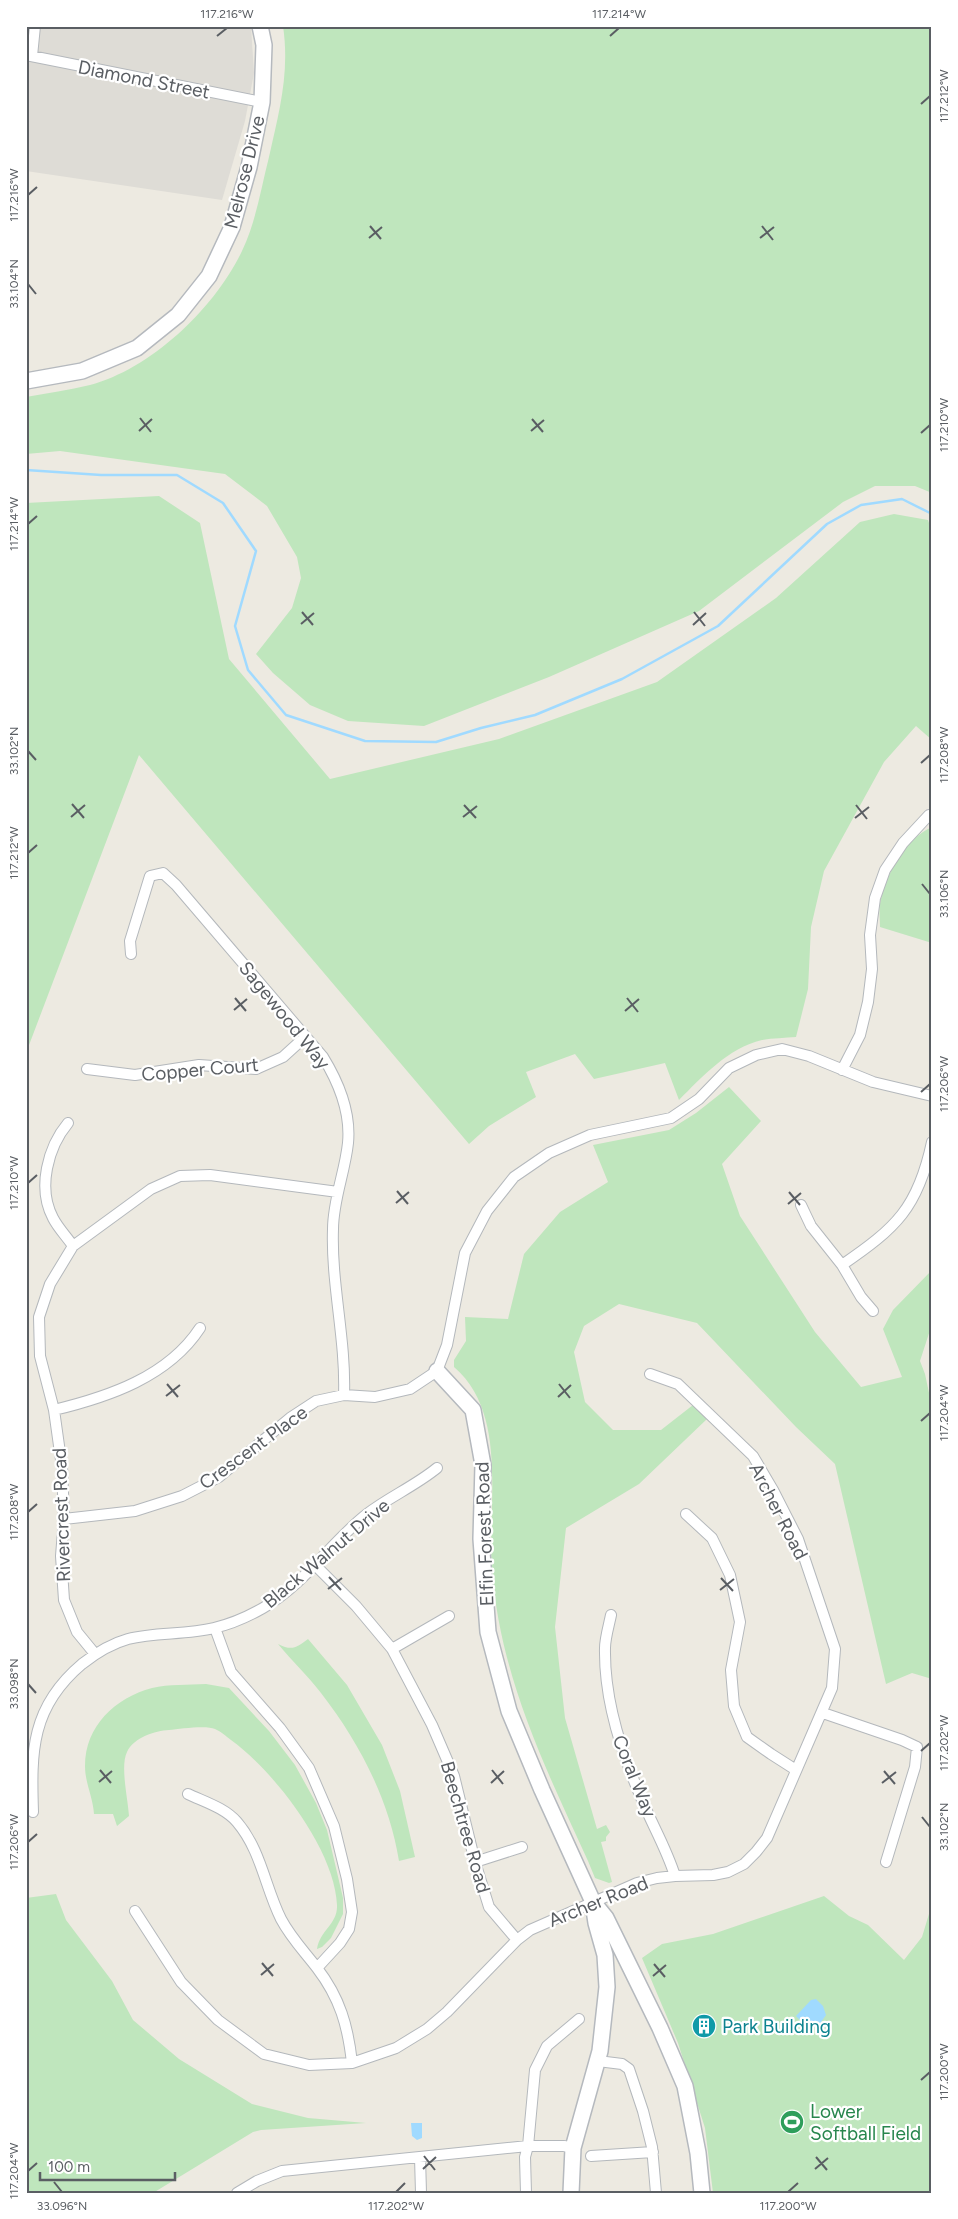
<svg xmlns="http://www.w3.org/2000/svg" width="958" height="2219" font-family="Figtree,sans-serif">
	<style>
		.industrial { fill: #dedcd6 }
		.green { fill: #bfe6bd }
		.water { fill: #a0daff }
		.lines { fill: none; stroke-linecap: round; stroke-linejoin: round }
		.stream { stroke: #a0daff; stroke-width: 2.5 }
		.street-casing { stroke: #b4b8bc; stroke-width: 12 }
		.secondary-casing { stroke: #b5b9be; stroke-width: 18 }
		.street { stroke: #fff; stroke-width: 10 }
		.secondary { stroke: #fff; stroke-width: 15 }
		.ticks { fill: none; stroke: #5a5e63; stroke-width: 2 }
		.labels { text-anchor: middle; stroke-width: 4.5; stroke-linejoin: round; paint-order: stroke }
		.street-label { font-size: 19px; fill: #5a5e63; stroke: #fff }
		.culture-label { font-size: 19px; fill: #0d838f; stroke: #fff; text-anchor: start }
		.leisure-label { font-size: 19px; fill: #27864d; stroke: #fff; text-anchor: start }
		.neatline { fill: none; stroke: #5a5e63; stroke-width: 2 }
		.ticks-label { font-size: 12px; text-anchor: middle; fill: #5a5e63 }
	</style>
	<rect width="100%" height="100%" fill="#edeae1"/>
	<path class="industrial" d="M26,26H251L254,73L245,121L222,200L26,171Z"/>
	<path class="green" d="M283,26H932V493L915,486H875L843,502L699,611L549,677L424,726L348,721L310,705L273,673L256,654L292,608L301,578L297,557L267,506L225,474L60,451L26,454V397C47,393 69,390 90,385C151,369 215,308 242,251C256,222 261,188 269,157C279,112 290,73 283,26Z
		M159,496L200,523L229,659L330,779L499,739L657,682L776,598L860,522L894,514L928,520L932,532V740L916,726L884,762L824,871L811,927L808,989L796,1037C785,1038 773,1038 762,1040C728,1048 702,1077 679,1100L665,1063L594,1079L575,1054L526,1072L536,1097L489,1126L469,1144L139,755L26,1053V503Z
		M932,827V943L880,927C880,920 879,911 880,904C885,875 905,839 932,827Z
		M729,1087L761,1121L722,1164L740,1216L815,1332L861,1387L902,1377L883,1329L893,1310L932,1270V1324L920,1361L925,1374L932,1407V1679L912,1673L886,1684L835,1464L796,1427L697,1323L619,1304L584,1326L574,1352L585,1402L613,1430H661L693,1405L707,1419L639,1484L566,1528L555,1627L565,1718L597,1829L606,1825L610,1832L606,1837V1841L601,1842L612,1882L609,1883L595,1878L588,1861C544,1765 500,1676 492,1569C487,1505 509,1414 454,1367V1360L466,1341L465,1317L508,1319L524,1254L560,1212L608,1182L593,1145L669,1130L696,1113Z
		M308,1639L347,1685L382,1745L400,1791L415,1857L399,1861C389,1799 359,1742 321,1693C308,1676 292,1661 278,1644C292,1651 296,1648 308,1639Z
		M206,1684L229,1688L269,1731L295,1765L316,1803L327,1830L332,1851L343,1898V1914L331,1938L322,1947L317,1949C320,1930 338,1924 337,1905C335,1850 274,1771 231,1740C226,1736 220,1731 215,1729C206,1725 180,1729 169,1730C155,1731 134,1737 127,1752C120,1766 128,1799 129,1816L117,1826L113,1814H94C93,1797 85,1783 85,1766C85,1726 115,1698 152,1688C169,1684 188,1685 206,1684Z
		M56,1894L66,1920L112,1981L133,2020L179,2059L252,2104L308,2118L366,2123L261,2130L253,2132L153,2193H26V1898Z
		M824,1896L849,1916L868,1925L904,1960L922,1937L932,1904V2193H713L705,2128L678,2043L642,1958L662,1944L713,1934Z"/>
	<path class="water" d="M816,1999L823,2006L826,2015L819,2025L809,2029L796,2016L811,2000Z
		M411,2123H422V2138L417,2140L412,2136Z"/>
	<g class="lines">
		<path class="stream" d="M26,470L101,475H177L223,503L256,551L235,626L248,670L286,715L365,741L436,742L481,728L535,715L622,679L718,626L827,524L861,505L902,499L932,514"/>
		<g class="street-casing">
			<path id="street" d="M26,55L262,102
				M32,56L35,26
				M131,954L130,941L150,876L163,873L176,885L323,1057C339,1083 351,1112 348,1143C345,1172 333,1200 333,1229C331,1284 346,1339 344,1395
				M87,1069L135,1075L199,1065L256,1069L283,1057L305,1037
				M842,1070L860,1035L868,1002L872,969L870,935L875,898L885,870L903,843L929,815
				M68,1123C48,1147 37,1188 53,1218C58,1228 67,1237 73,1246
				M801,1205L811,1226L842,1265L861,1297L873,1311
				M842,1265C896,1228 918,1208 932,1142
				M54,1410C108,1397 168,1377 200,1328
				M686,1514L712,1538L730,1575L740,1622L731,1670L734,1706L747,1737L771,1754L796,1770
				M64,1519L135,1511L182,1496L219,1477L290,1418L316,1401L344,1395L375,1397L410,1389L437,1371L447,1345L465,1253L487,1211L514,1177L549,1153L590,1135L671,1118L699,1099L729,1068L756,1055L782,1049L809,1056L873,1082L932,1096
				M316,1566L356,1606L392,1649L432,1725L454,1776L475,1862L489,1907L517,1940
				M611,1615C609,1625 605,1638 605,1648C604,1699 620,1749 640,1795C651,1823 666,1847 675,1876
				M215,1628L231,1672L280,1728L309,1768L334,1826L347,1879L352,1912L349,1929L340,1943L317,1968
				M392,1649L449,1616
				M95,1654L77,1632L64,1600L61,1556L64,1519L62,1467L54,1410L40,1356L39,1317L50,1284L73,1246L151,1189L180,1176L210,1175L338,1192
				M823,1713L902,1740L917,1747L915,1767L886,1862
				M188,1794C205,1802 225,1808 237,1822C261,1850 265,1887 281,1919C291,1938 304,1951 317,1968C340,1998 348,2026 352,2063
				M33,1812C31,1751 31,1707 82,1664C96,1653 110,1644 128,1639C156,1632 186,1635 214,1628C231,1624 249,1616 263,1608C306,1583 330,1543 367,1514C389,1497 415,1486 437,1468
				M475,1862L522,1847
				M135,1911L181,1982L218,2020L264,2054L309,2065L352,2063L396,2048L427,2029L447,2012L517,1940L530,1930L637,1883L657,1878L675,1876L713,1875L728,1872L744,1864L756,1852L767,1838L832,1688L835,1649L798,1539L773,1490L753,1456L678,1384L650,1374
				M598,2061L622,2064L629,2069L643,2111L652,2147L656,2193
				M591,2156L653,2152
				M420,2157L421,2193
				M237,2193L257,2181L282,2171L528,2146H564L573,2148
				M526,2193L525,2157L528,2146L535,2070L547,2046L579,2019"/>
		</g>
		<g class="secondary-casing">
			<path id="secondary" d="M26,381L82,371L137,348L178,315L209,276L232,227L249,167L262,102L264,45L260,26
				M437,1371L473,1410L483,1465L481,1539L488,1632L509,1711L542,1790L593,1902L606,1918L660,2028L685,2086L698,2153L702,2193
				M571,2193L573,2148L600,2051L607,1987L605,1955L596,1923L593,1903"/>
		</g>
		<use href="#street" class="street"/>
		<use href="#secondary" class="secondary"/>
	</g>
	<path class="ticks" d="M217,36L227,28M610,36L619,28M921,104L930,96M28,195L37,187M370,226L381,239M762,226L773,240M369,238L382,227M760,238L774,227M28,284L36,294M140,418L151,432M532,419L543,432M139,431L152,419M531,431L544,420M921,433L930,425M28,524L37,516M302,612L313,625M694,612L705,626M301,624L314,613M693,625L706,613M28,751L36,760M921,763L930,755M72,804L84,818M464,805L476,818M856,805L867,819M71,817L85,805M463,817L477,806M855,818L869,807M28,853L37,845M922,884L930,894M235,998L246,1011M627,998L638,1012M234,1010L247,999M625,1011L639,999M921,1092L930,1084M28,1183L37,1175M397,1191L408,1204M789,1192L800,1205M396,1203L409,1192M788,1204L801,1193M167,1384L178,1397M559,1384L570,1398M166,1396L180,1385M558,1397L571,1385M921,1421L930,1413M28,1512L37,1504M329,1577L341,1590M721,1578L733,1591M328,1589L342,1578M720,1590L734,1579M28,1684L36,1693M921,1751L930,1743M100,1770L111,1783M492,1770L503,1784M884,1771L895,1784M99,1782L112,1771M491,1783L504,1771M882,1783L896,1772M922,1817L930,1827M28,1842L37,1834M262,1963L273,1976M654,1964L665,1977M261,1975L274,1964M653,1976L666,1965M921,2080L930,2072M424,2156L435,2170M816,2157L827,2170M423,2169L436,2157M815,2169L828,2158M28,2171L37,2163M54,2182L62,2192M396,2192L405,2183M788,2192L798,2183"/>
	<defs>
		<g id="building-disc" transform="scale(1.25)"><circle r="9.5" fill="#0f9aa8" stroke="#fff"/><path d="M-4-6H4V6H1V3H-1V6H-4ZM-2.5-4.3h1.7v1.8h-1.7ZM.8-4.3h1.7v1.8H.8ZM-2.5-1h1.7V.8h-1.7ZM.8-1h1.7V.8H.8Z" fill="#fff"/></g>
		<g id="stadium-disc" transform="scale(1.25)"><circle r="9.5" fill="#2e9e5b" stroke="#fff"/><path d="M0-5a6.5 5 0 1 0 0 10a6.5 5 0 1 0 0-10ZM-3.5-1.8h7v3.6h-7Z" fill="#fff"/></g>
	</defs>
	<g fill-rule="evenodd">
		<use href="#building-disc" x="704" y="2026"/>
		<use href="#stadium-disc" x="792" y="2122"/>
	</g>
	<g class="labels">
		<g class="street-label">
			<text transform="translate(144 79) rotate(11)" y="7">Diamond Street</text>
			<text transform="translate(244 172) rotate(-76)" y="7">Melrose Drive</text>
			<text transform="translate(285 1015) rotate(51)" y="7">Sagewood Way</text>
			<text transform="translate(200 1069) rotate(-5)" y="7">Copper Court</text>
			<text transform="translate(253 1447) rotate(-36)" y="7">Crescent Place</text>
			<text transform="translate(779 1511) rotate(63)" y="7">Archer Road</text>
			<text transform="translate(61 1515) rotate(-92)" y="7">Rivercrest Road</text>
			<text transform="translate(484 1534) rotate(-92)" y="7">Elfin Forest Road</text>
			<text transform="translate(326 1553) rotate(-40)" y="7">Black Walnut Drive</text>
			<text transform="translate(635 1776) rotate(68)" y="7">Coral Way</text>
			<text transform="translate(466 1827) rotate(74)" y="7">Beechtree Road</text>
			<text transform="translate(598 1901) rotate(-22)" y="7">Archer Road</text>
		</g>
		<g class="culture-label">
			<text x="722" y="2033">Park Building</text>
		</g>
		<g class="leisure-label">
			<text x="810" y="2118">Lower<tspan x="810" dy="22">Softball Field</tspan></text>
		</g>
	</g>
	<rect width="958" height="2219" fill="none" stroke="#ffffff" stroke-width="55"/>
	<path d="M40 2172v8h135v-8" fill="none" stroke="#5a5e63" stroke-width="2.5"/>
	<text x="48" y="2172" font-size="15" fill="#5a5e63" stroke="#ffffff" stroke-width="4" paint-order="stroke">100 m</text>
	<rect x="28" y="28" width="902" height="2164" class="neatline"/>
	<g class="ticks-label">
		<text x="227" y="18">117.216°W</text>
		<text x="619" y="18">117.214°W</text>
		<text transform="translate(944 96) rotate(-90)" y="4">117.212°W</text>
		<text transform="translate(14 195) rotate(-90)" y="4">117.216°W</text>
		<text transform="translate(14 284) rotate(-90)" y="4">33.104°N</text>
		<text transform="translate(944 425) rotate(-90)" y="4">117.210°W</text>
		<text transform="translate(14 524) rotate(-90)" y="4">117.214°W</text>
		<text transform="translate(14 751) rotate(-90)" y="4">33.102°N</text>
		<text transform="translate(944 755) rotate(-90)" y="4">117.208°W</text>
		<text transform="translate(14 853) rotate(-90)" y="4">117.212°W</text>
		<text transform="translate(944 894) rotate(-90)" y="4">33.106°N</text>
		<text transform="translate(944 1084) rotate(-90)" y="4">117.206°W</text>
		<text transform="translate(14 1183) rotate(-90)" y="4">117.210°W</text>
		<text transform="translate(944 1413) rotate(-90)" y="4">117.204°W</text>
		<text transform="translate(14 1512) rotate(-90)" y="4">117.208°W</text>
		<text transform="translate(14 1684) rotate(-90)" y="4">33.098°N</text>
		<text transform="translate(944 1743) rotate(-90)" y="4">117.202°W</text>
		<text transform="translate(944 1827) rotate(-90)" y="4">33.102°N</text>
		<text transform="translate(14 1842) rotate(-90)" y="4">117.206°W</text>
		<text transform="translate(944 2072) rotate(-90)" y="4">117.200°W</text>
		<text transform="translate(14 2171) rotate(-90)" y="4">117.204°W</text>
		<text x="62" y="2210">33.096°N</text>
		<text x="396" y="2210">117.202°W</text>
		<text x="788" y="2210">117.200°W</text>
	</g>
</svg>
